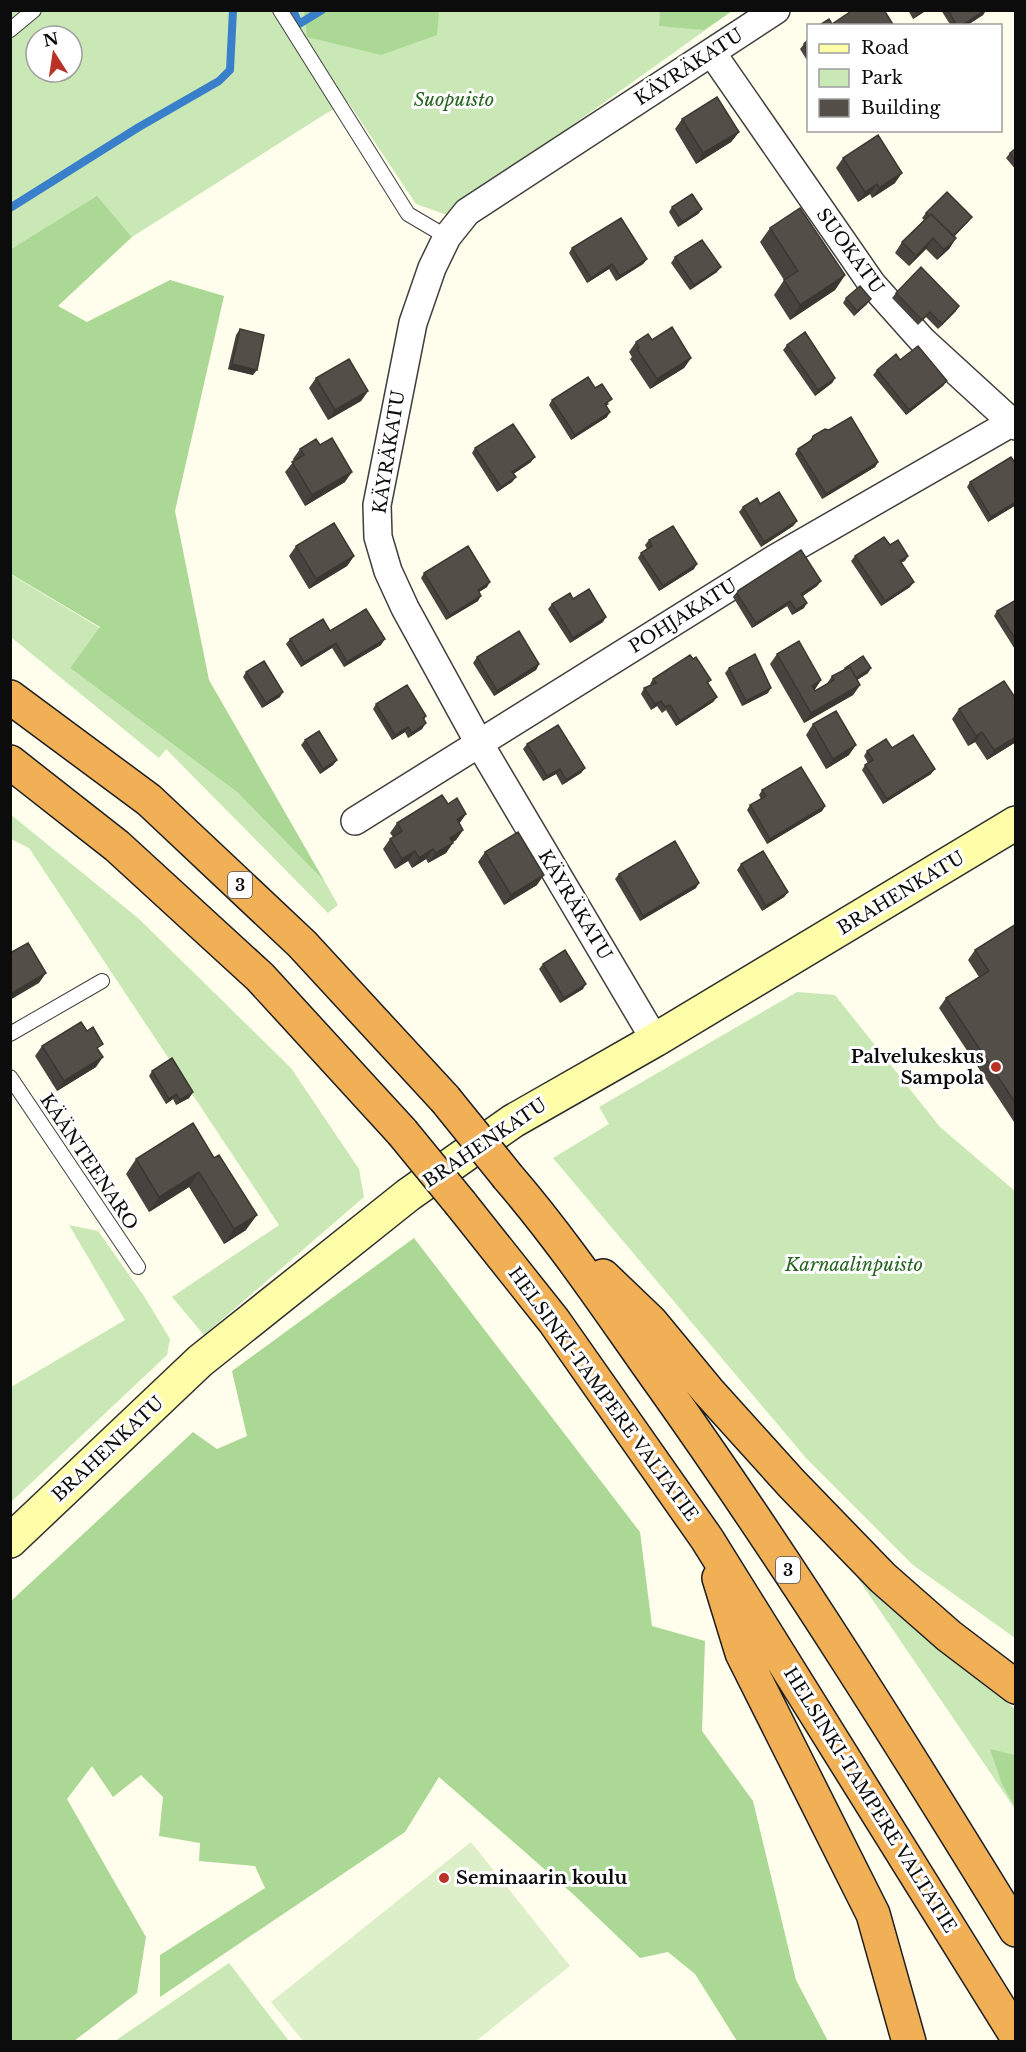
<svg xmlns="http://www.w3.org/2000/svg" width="1026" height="2052" font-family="'Libre Baskerville',serif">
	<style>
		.green { fill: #cae8b6; fill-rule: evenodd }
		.forest { fill: #acd896 }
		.pitch { fill: #ddefc8 }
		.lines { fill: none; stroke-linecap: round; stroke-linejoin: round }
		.stream { stroke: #397fca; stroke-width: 8 }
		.service-casing { stroke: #3f3f3f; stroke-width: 16 }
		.minor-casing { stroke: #3f3f3f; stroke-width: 30 }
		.secondary-casing { stroke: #2e2e2e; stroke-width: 36 }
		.motorway-casing { stroke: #1d1d1d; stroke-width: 36 }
		.service { stroke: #fff; stroke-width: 14 }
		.minor { stroke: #fff; stroke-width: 27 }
		.secondary { stroke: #fdfea7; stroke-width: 33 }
		.motorway { stroke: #f2b056; stroke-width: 33 }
		.motorway-bridge-casing { stroke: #1d1d1d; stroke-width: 36; stroke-linecap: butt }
		.motorway-bridge { stroke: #f2b056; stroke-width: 33 }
		.wall { fill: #48433e }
		.shaded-wall { fill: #3b3732 }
		.building { fill: #544e48; stroke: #3b3732; stroke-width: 1.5 }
		.poi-dot { fill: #b93127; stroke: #fff; stroke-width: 2 }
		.labels { text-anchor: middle; stroke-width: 6; stroke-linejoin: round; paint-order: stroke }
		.shield { fill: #fff; stroke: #555; stroke-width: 1.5 }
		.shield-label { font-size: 16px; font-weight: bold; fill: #0c0c0c }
		.street-label { font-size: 18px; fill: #0c0c0c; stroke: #fff }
		.park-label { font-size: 18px; font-style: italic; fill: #24621e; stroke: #fff }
		.poi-label { font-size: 18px; font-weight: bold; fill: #0c0c0c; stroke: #fff; text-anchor: end }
	</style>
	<rect width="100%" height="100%" fill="#fffdeb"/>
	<path class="green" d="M11,11H732L447,215L416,204L348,102L325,114L132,237L97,197L11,249ZM36,36H72V72H36Z
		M10,574L100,628L70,668L237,792L325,882L338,905L328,913L166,749L159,758L11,637Z
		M10,814L138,918L291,1068L359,1169L364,1197L204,1335L172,1297L279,1225L29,848L11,839Z
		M797,992L835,995L940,1127L1015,1191V1638L913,1565L806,1458L553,1158L609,1124L599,1107Z
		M69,1225L98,1231L144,1296L170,1339L167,1355L11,1502V1387L125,1320Z
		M857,1577L1015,1709V1809Z
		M229,1963L289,2041H115Z"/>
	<path class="forest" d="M304,11H439L437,35L381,55L307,37Z
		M660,11V10L732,11L704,30L659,26Z
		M97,196L132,237L58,306L87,322L170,280L224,296L175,511L209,680L325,882L237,792L70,668L100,627L11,574V249Z
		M414,1238L640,1532L652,1626L705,1641L702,1731L753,1801L796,1980L828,2041H737L695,1974L668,1952L640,1958L574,1895L439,1777L405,1832L160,1997V1955L265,1888L255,1866L199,1861L200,1843L159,1836L163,1797L141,1775L113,1797L92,1766L67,1799L146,1937L137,1993L74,2041H11V1601L193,1432L217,1449L247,1436L232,1371Z
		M990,1749L1015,1755V1807L1002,1784Z"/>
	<path class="pitch" d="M471,1842L570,1966L476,2041H303L271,2002Z"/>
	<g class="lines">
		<path class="stream" d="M293,10L299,24L322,10
			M10,208L139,127L219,81L230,70L233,10"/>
		<g class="service-casing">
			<path id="service" d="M280,10L408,214L447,237
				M10,30L34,10
				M10,1034L102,981
				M10,1077L138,1267"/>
		</g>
		<g class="minor-casing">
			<path id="minor" d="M712,53L872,284L922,340L1016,426
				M355,821L776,558L1016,420
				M655,1040L479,743L405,608L388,571L378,537L377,505L413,323L432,268L447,237L467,212L776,10"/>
		</g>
		<g class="secondary-casing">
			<path id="secondary" d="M10,1541L200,1361L408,1195L513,1121L655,1040L1016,823"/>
		</g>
		<g class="motorway-casing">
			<path id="motorway" d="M10,697L149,800L302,944L445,1099
				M10,762L117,846L260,977L402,1132
				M508,1177C565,1243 613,1316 663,1386C788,1562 903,1746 1016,1930
				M461,1204L554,1321L707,1539L1016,2035
				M603,1276L651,1322L708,1391L792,1484L883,1578L949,1636L1016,1687
				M719,1578L742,1653L873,1914L909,2042"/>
		</g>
		<use href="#service" class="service"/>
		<use href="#minor" class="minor"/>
		<use href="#secondary" class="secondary"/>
		<use href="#motorway" class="motorway"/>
		<g class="motorway-bridge-casing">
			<path id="motorway-bridge" d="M445,1099L508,1177
				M402,1132L461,1204"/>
		</g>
		<use href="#motorway-bridge" class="motorway-bridge"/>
	</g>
	<path class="wall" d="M908,10H927L913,19Z
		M941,10H986L983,15L966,26H951Z
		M808,40V62L800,49L804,44Z
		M682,119L739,132L731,142L696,164L675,129Z
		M1016,148V170L1006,158L1010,153Z
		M843,158L895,183L872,198L870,194L858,202L836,168Z
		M672,207L702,209L698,214L678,227L669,212Z
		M926,213L972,217L968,222L954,237L956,238L949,249L937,260L926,249L909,266L895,253L902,242L924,220L922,218Z
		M770,228L845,275L835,290L790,320L774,295L784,280L760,242Z
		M572,248L647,259L643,264L616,281L609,269L587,283L569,253Z
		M675,257L717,272L690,290L671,263Z
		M896,293L956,311L938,329L926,317L918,325L892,298Z
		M846,298L867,304L854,316L843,303Z
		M240,329L253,375L228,369L236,335Z
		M636,342L691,358L684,368L650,389L630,359L632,357L629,352Z
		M787,345L835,378L832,383L815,396L783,350Z
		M900,360L947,381L943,386L906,415L873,375L877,370Z
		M316,378L368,391L361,401L328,420L309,388Z
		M595,388L609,404L606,406L607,417L571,440L549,405L552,400Z
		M813,436L878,462L875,467L822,499L795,454L798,449L809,442Z
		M320,445L345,482L305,506L285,472L294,461L293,459L300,449Z
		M475,448L531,462L513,474L516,477L512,482L497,492L472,453Z
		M1016,464V505L988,522L967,487L970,482Z
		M760,504L797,521L793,526L761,547L739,512L743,507Z
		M649,540L694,569L659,591L638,558L641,553L647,549L645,545Z
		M890,545L908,556L905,561L901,563L910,587L881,606L851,561L855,556Z
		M296,546L354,556L347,566L309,589L289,556Z
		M424,573L487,587L479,592L478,601L446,620L421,578Z
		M821,581L817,586L803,596L804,608L792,615L787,606L752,628L733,597L736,592Z
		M573,599L603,622L570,643L548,609L552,604Z
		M1016,600V651L994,616L997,611Z
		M330,631L381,645L344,667L332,648L301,667L286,644L290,639Z
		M777,654L821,680L814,690L815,691L826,685L832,676L843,670L845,668L868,673L857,680L860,685L853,695L804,723L770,664Z
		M477,657L539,664L536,670L494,696L473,663Z
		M729,668L768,693L742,706L725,673Z
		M246,672L280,697L262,708L243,677Z
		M653,679L711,680L708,683L717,697L713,702L676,726L666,710L662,713L657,706L651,710L641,694L644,688L651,685L650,684Z
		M376,704L426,716L424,720L422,729L408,738L405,732L392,740L373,709Z
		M959,709L1016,742L987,760L975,742L968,746L952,719Z
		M813,724L849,755L826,769L806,735Z
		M305,740L337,760L333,765L320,774L301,745Z
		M527,744L585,768L581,773L562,785L556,774L543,781L523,749Z
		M892,748L931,774L883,804L862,770L865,765L868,763L864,756L867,751Z
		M762,790L825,806L822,811L767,844L747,810L750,805L761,799L759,795Z
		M448,804L466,814L459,823L463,830L456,840L453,842L446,853L428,863L426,859L412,868L408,861L395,869L383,849L390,839L393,837L390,833L397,823Z
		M485,852L537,885L504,905L478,862Z
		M741,864L788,892L784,897L762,911L737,870Z
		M619,874L696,888L640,921L615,879Z
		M1016,924V1125L939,1008L946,998L979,977L968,960L975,950Z
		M543,964L583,989L560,1003L539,969Z
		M42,1046L99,1050L96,1067L57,1091L35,1056Z
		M152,1071L193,1092L189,1098L176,1105L173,1099L166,1104L149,1076Z
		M214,1158L246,1230L224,1244L189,1187L149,1212L126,1174L136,1159Z"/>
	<path class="shaded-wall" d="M922,10H927L913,19L917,14Z
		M986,10L983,15L966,26H961Z
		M739,132L731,142L696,164L703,153Z
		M902,173L895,183L872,198L879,188Z
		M877,184L870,194L858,202L865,192Z
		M702,209L698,214L678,227L682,222Z
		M972,217L968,222L947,243L951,238Z
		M933,238L926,249L909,266L916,256Z
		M956,238L949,249L937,260L944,250Z
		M647,259L643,264L616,281L620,276Z
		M612,264L609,269L587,283L591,278Z
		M721,267L717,272L690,290L694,285Z
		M845,275L835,290L790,320L800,305Z
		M871,299L867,304L854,316L857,311Z
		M959,306L956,311L938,329L942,324Z
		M691,358L684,368L650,389L657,379Z
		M232,364L257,370L253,375L228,369Z
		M835,378L832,383L815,396L818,390Z
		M947,381L943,386L906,415L909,410Z
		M368,391L361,401L328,420L335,410Z
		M610,412L607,417L571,440L575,435Z
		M535,457L531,462L509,477L512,472Z
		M878,462L875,467L822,499L826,494Z
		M352,472L345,482L305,506L312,495Z
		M516,477L512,482L497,492L501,487Z
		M1016,502V505L988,522L991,517Z
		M797,521L793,526L761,547L764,542Z
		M354,556L347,566L309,589L316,579Z
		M697,564L694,569L659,591L663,586Z
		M821,581L817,586L798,599L801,594Z
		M490,582L487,587L474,595L478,590Z
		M914,582L910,587L881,606L885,601Z
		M481,596L478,601L446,620L450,615Z
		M790,601L787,606L752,628L756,623Z
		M807,603L804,608L792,615L796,610Z
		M606,617L603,622L570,643L573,638Z
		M385,639L381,645L344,667L347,662Z
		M336,643L332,648L301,667L304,662Z
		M539,664L536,670L494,696L497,691Z
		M871,668L868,673L849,685L853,680Z
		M821,680L814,691L812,686Z
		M860,685L853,695L804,723L811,713Z
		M771,688L768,693L742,706L746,701Z
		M283,692L280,697L262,708L266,703Z
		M717,697L713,702L676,726L680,721Z
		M661,701L657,706L651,710L655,704Z
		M426,723L422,729L408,738L412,733Z
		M408,727L405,732L392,740L395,735Z
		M982,732L975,742L968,746L976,736Z
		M1016,737V742L987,760L994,750Z
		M856,745L849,755L826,769L833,759Z
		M337,760L333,765L320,774L323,769Z
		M585,768L581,773L562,785L566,780Z
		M560,769L556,774L543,781L547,776Z
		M935,769L931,774L883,804L887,799Z
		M825,806L822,811L767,844L770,839Z
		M466,814L459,824L457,819Z
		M463,830L456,840L443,848L450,838Z
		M453,843L446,853L428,863L436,853Z
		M433,849L426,859L412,868L419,858Z
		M415,851L408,861L395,869L402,859Z
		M544,875L537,885L504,905L511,895Z
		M699,883L696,888L640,921L643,916Z
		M788,892L784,897L762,911L766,906Z
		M46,973L39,983L10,1000V996L12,993Z
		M586,984L583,989L560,1003L564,998Z
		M103,1057L96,1067L57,1091L64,1081Z
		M193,1092L189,1098L176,1105L180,1100Z
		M176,1094L173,1099L166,1104L169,1099Z
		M199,1172L189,1187L149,1212L159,1197Z
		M257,1215L246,1230L224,1244L234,1229Z"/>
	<path class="building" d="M853,10H884L894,26H818L829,19L832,24Z
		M915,10H922L917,14Z
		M948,10H985L961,26H957Z
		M808,40V51L804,44Z
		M717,97L739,132L703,153L682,119Z
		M878,135L902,173L879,188L877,184L865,192L843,158Z
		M1016,148V161L1010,153Z
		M947,192L972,217L953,236L931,214L929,216L926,213Z
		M692,194L702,209L682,222L672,207Z
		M800,208L845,275L800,305L784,280L798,271L770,228Z
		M931,214L956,238L944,250L933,238L916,256L902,242Z
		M621,218L647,259L620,276L612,264L591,278L572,248Z
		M702,240L721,267L694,285L675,257Z
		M921,267L959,306L942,324L930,312L922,320L896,293Z
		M860,286L871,299L857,311L846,298Z
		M672,327L691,358L657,379L637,349L639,348L636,342L648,334L652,340Z
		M240,329L264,335L257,370L232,364Z
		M805,332L835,378L818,390L787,345Z
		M918,346L947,381L909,410L877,370L896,354L900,360Z
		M349,359L368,391L335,410L316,378Z
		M588,377L595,388L602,384L612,399L605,404L610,412L575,435L552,400Z
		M851,417L878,462L826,494L798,449L812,440L813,436L825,429L829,430Z
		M513,424L535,457L512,472L516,477L501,487L475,448Z
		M332,438L352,472L312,495L292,462L304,455L300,449L316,439L320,445Z
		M1011,457L1016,464V502L991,517L970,482Z
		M779,492L797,521L764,542L743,507L757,498L760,504Z
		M334,523L354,556L316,579L296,546Z
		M673,526L697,564L663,586L641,553L652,546L649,540Z
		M884,537L890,545L898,540L908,556L900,561L914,582L885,601L855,556Z
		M468,546L490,582L478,590L481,596L450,615L424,573Z
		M801,550L821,581L801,594L807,603L796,610L790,601L756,623L736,592Z
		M589,589L606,617L573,638L552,604L570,593L573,599Z
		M1016,600V640L997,611Z
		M366,609L385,639L347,662L336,643L304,662L290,639L323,619L330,631Z
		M519,631L539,664L497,691L477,657Z
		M799,641L821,680L812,686L815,691L834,680L832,676L850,667L860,685L811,713L777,654Z
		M755,654L771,688L746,701L729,668Z
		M690,655L693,659L696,657L711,680L707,682L717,697L680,721L670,705L665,707L661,701L655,704L644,688L656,683L653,679Z
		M863,656L871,668L856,678L850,667L846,669L845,668Z
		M264,661L283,692L266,703L246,672Z
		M1004,681L1016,699V737L994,750L982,732L976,736L959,709Z
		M407,685L426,716L423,718L426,723L412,733L408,727L395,735L376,704Z
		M836,711L856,745L833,759L813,724Z
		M558,725L585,768L566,780L560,769L547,776L527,744Z
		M319,731L337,760L323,769L305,740Z
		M913,735L935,769L887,799L865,765L873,760L867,751L886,739L892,748Z
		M801,767L825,806L770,839L750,805L766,796L762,790Z
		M442,795L448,804L457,798L466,814L457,819L463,830L450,838L453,843L436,853L433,849L419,858L415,851L402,859L390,839L402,831L397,823Z
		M518,832L544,875L511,895L485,852Z
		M675,841L699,883L643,916L619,874Z
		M763,851L788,892L766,906L741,864Z
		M1016,924V1104L946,998L989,971L975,950Z
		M28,943L46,973L12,993L10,990V950L12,952Z
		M565,950L586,984L564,998L543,964Z
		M81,1022L87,1031L93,1027L103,1044L97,1048L103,1057L64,1081L42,1046Z
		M172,1058L193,1092L180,1100L176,1094L169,1099L152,1071Z
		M193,1123L214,1158L219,1155L257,1215L234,1229L199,1172L159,1197L136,1159Z"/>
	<g class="poi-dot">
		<circle cx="996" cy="1067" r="6"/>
		<circle cx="444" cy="1878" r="6"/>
	</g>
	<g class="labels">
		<g class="shield">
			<rect x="228" y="872" width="24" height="26" rx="4.5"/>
			<rect x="776" y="1557" width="24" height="26" rx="4.5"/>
		</g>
		<g class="shield-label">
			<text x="240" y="891">3</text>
			<text x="788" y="1576">3</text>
		</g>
		<g class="street-label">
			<text transform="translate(689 67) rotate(-33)" y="6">KÄYRÄKATU</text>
			<text transform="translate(850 251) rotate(54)" y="6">SUOKATU</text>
			<text transform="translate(389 452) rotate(-81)" y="6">KÄYRÄKATU</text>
			<text transform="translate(683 616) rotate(-32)" y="6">POHJAKATU</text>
			<text transform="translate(901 893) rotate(-31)" y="6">BRAHENKATU</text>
			<text transform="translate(575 905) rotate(59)" y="6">KÄYRÄKATU</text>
			<text transform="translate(485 1143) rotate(-34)" y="6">BRAHENKATU</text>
			<text transform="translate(89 1162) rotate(56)" y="6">KÄÄNTEENARO</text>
			<text transform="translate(603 1394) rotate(54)" y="6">HELSINKI-TAMPERE VALTATIE</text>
			<text transform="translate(108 1449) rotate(-43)" y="6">BRAHENKATU</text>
			<text transform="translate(870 1800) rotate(58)" y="6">HELSINKI-TAMPERE VALTATIE</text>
		</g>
		<g class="park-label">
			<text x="454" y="106">Suopuisto</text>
			<text x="854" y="1271">Karnaalinpuisto</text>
		</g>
		<g class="poi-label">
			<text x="984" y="1063">Palvelukeskus<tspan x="984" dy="21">Sampola</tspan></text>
			<text x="456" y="1884" text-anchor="start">Seminaarin koulu</text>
		</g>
	</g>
	<rect width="1026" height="2052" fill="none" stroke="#0c0c0c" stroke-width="24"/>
	<rect x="807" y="24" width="195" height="108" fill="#ffffff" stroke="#9e9e9e" stroke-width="1.5"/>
	<rect x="819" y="44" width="30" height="9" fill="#fdfea7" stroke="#9e9e9e" stroke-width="1.5"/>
	<text x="861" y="54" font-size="18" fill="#0c0c0c">Road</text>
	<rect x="819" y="69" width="30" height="18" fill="#cae8b6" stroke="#9e9e9e" stroke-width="1.5"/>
	<text x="861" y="84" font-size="18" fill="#0c0c0c">Park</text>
	<rect x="819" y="99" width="30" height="18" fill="#544e48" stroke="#9e9e9e" stroke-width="1.5"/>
	<text x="861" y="114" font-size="18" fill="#0c0c0c">Building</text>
	<g transform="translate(54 54) rotate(348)"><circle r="28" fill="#ffffff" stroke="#9e9e9e" stroke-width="1.5"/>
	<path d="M0-4.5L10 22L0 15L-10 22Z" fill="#b93127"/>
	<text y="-9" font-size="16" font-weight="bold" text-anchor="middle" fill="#0c0c0c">N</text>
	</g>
</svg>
